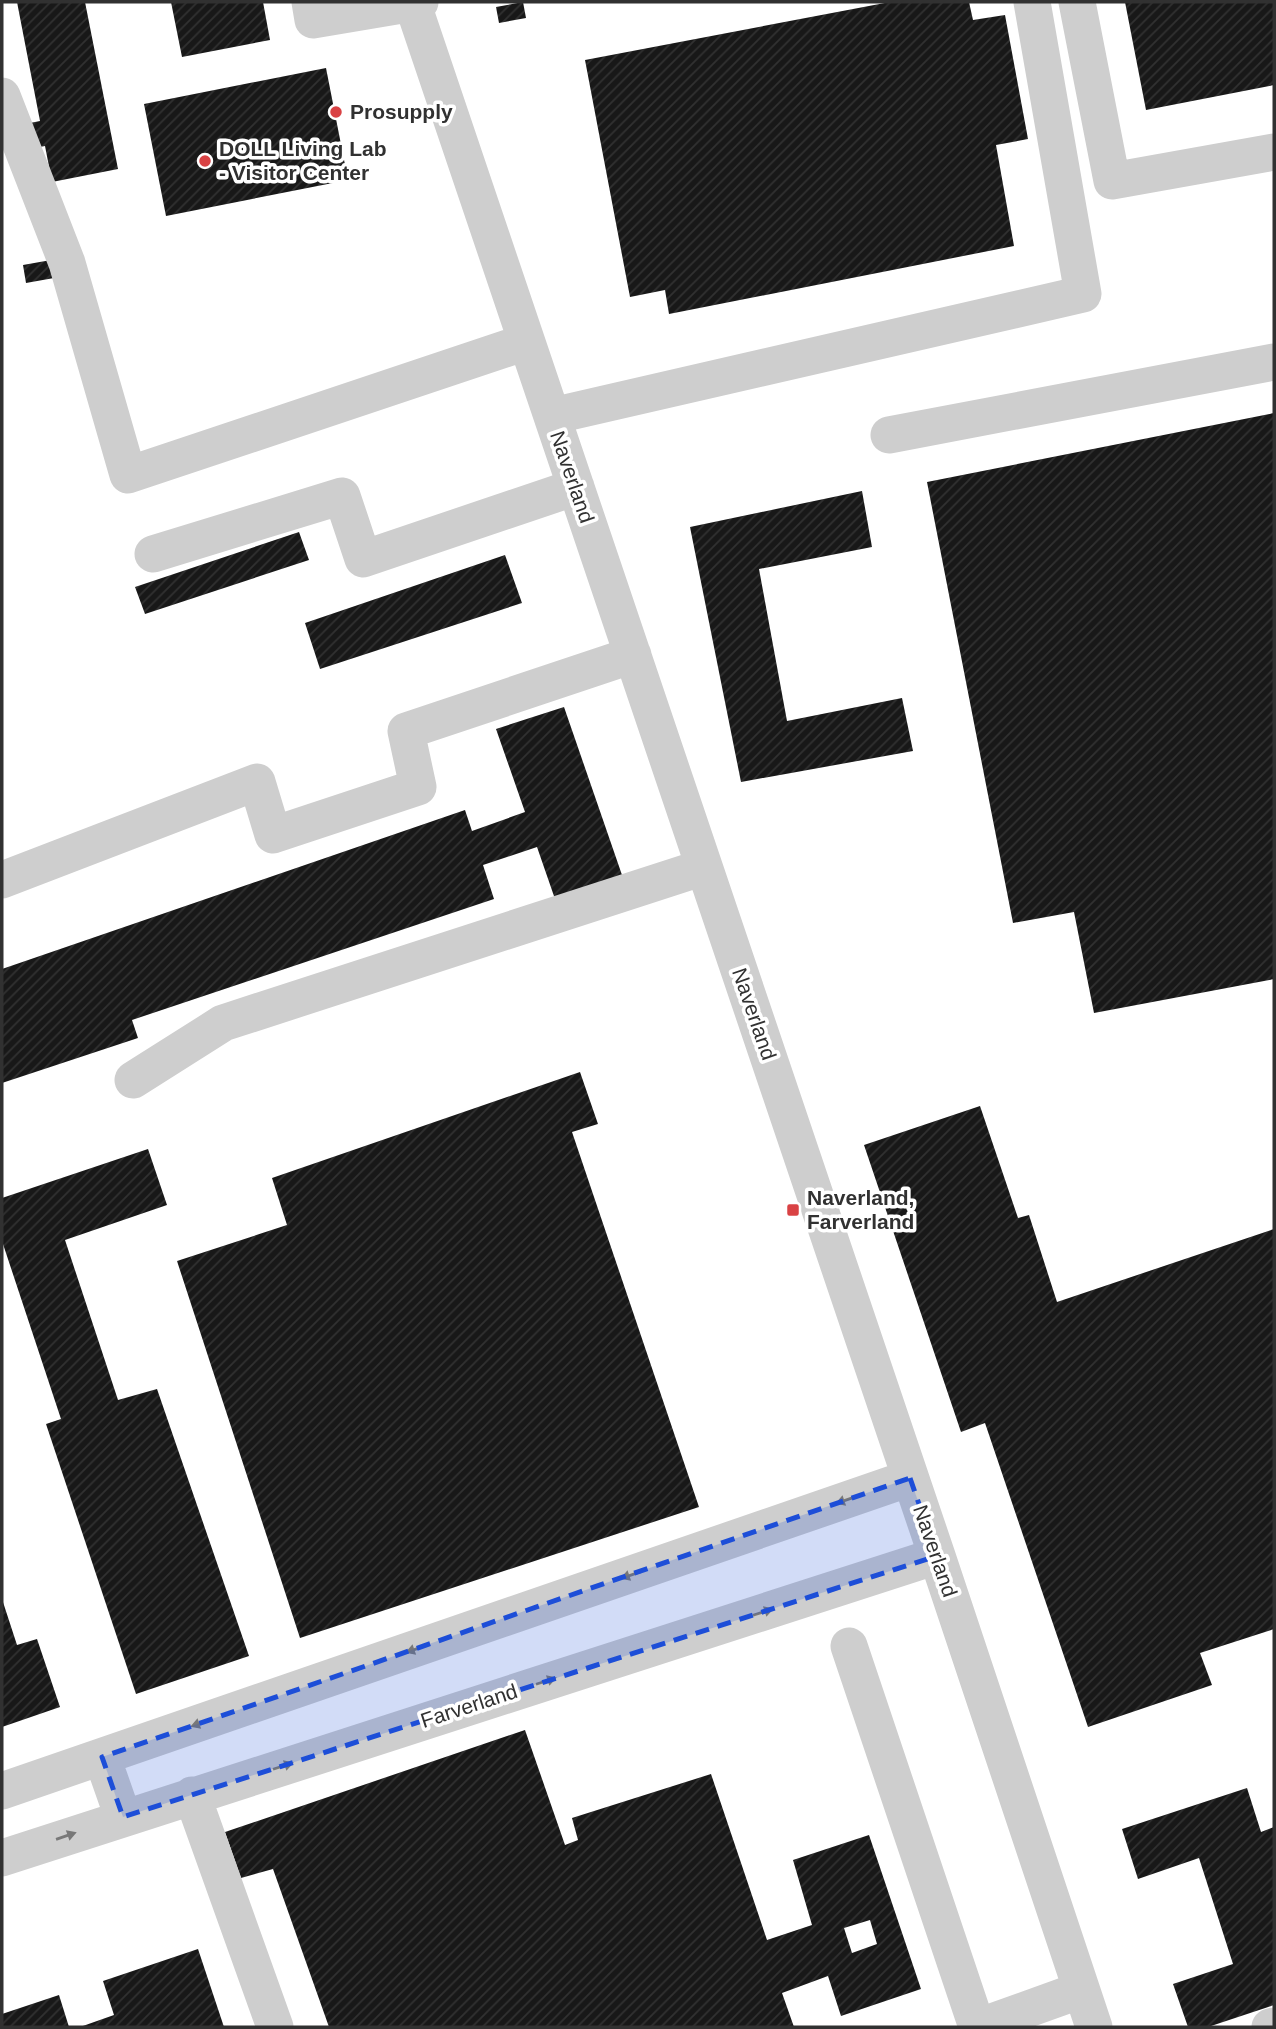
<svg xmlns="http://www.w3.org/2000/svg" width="1276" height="2029" font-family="Arial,sans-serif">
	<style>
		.building { fill: url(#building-hatch); fill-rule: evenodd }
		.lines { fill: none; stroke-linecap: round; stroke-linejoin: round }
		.minor { stroke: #cecece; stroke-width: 37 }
		.oneway { fill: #787878 }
		.marked { fill: #1d4ed8; fill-opacity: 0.2; stroke: #1d4ed8; stroke-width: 5; stroke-dasharray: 14 9; stroke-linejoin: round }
		.poi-dot { fill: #d94244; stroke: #fff; stroke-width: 2.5 }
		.labels { text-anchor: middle; stroke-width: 7; stroke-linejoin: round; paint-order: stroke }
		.poi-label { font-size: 21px; font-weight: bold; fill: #313131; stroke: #fff; text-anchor: start }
		.street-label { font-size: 21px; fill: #313131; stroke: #fff }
	</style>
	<defs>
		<pattern id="building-hatch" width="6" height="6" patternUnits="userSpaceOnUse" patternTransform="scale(1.75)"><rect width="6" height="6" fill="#181818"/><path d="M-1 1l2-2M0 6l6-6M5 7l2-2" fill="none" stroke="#313131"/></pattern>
	</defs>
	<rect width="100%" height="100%" fill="#fff"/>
	<path class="building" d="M17,2H85L118,169L52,182L45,146L35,148L30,123L40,121Z
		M171,2H263L270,40L182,57Z
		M523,2L526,18L499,23L496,7Z
		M890,2H969L973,20L1005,15L1028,139L996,145L1014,246L669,314L665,290L630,297L585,60Z
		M1125,2H1274V85L1146,110Z
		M326,68L348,180L166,216L144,104Z
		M51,260L54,278L26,283L23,265Z
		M1274,413V979L1094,1013L1074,912L1013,923L927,482Z
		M862,491L872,547L759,569L787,721L902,698L913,751L741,782L690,527Z
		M299,532L309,560L145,614L135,587Z
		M505,555L522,603L320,669L305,623Z
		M564,707L622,875L555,899L537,847L483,865L494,899L132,1020L138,1038L2,1083V969L465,810L472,831L525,812L496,729Z
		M580,1072L598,1124L572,1132L699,1507L300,1638L177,1261L287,1225L272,1178Z
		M980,1106L1018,1218L1029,1215L1057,1302L1274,1229V1629L1200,1653L1212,1685L1088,1727L985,1423L961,1432L864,1145Z
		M148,1149L167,1205L65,1240L118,1400L157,1389L249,1656L136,1694L46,1424L61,1419L2,1241V1198Z
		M2,1599L17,1645L37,1639L60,1707L2,1727Z
		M525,1730L565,1845L578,1840L572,1818L711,1774L767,1940L812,1925L793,1860L869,1835L921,1989L841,2016L828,1976L782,1993L794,2027H329L273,1869L241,1878L225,1832ZM870,1920L877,1944L852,1953L844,1928Z
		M1247,1788L1261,1832L1274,1827V2005L1208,2027H1188L1173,1984L1233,1964L1199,1858L1138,1879L1122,1829Z
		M198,1949L224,2027H80L114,2015L103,1981Z
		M59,1995L69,2027H2V2014Z"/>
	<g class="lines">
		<path class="minor" d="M310,2L313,20L420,2
			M412,2L937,1556L1094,2027
			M1077,2L1112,181L1274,152
			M2,96L67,263L128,475L526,342
			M552,416L1083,294L1032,2
			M889,435L1274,362
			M153,554L342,496L363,559L576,487
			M2,880L257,782L273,835L418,787L406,731L633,655
			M133,1080L223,1023L704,867
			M849,1646L977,2027
			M102,1757L123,1817
			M2,1791L910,1478
			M192,1795L275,2027
			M2,1858L937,1556
			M978,2027L1081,1990
			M1270,2027L1274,2026"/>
	</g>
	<defs><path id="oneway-solid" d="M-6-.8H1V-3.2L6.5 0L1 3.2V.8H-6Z" transform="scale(1.75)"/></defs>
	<g class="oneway">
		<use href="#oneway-solid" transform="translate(846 1500) rotate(161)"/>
		<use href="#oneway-solid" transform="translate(631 1575) rotate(161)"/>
		<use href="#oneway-solid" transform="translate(763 1612) rotate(-18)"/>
		<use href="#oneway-solid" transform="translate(416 1649) rotate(161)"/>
		<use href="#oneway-solid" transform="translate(546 1681) rotate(-18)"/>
		<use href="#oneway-solid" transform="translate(201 1723) rotate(161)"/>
		<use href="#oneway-solid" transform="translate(283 1766) rotate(-18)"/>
		<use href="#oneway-solid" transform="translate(66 1836) rotate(-19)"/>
	</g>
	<path class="marked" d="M910,1478L937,1556L123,1817L102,1757Z"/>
	<g class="poi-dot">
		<circle cx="336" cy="112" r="7"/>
		<circle cx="205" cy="161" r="7"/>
		<rect x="786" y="1203" width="14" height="14" rx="3.5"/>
	</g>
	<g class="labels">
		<g class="poi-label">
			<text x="350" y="119">Prosupply</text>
			<text x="219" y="156">DOLL Living Lab<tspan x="219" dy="24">- Visitor Center</tspan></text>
			<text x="807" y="1205">Naverland,<tspan x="807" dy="24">Farverland</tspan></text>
		</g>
		<g class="street-label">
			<text transform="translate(572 477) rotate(71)" y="7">Naverland</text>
			<text transform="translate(754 1014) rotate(71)" y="7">Naverland</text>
			<text transform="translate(935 1551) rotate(71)" y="7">Naverland</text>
			<text transform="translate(469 1706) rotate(-18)" y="7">Farverland</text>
		</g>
	</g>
	<rect width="1276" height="2029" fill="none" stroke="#313131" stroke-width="7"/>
</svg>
